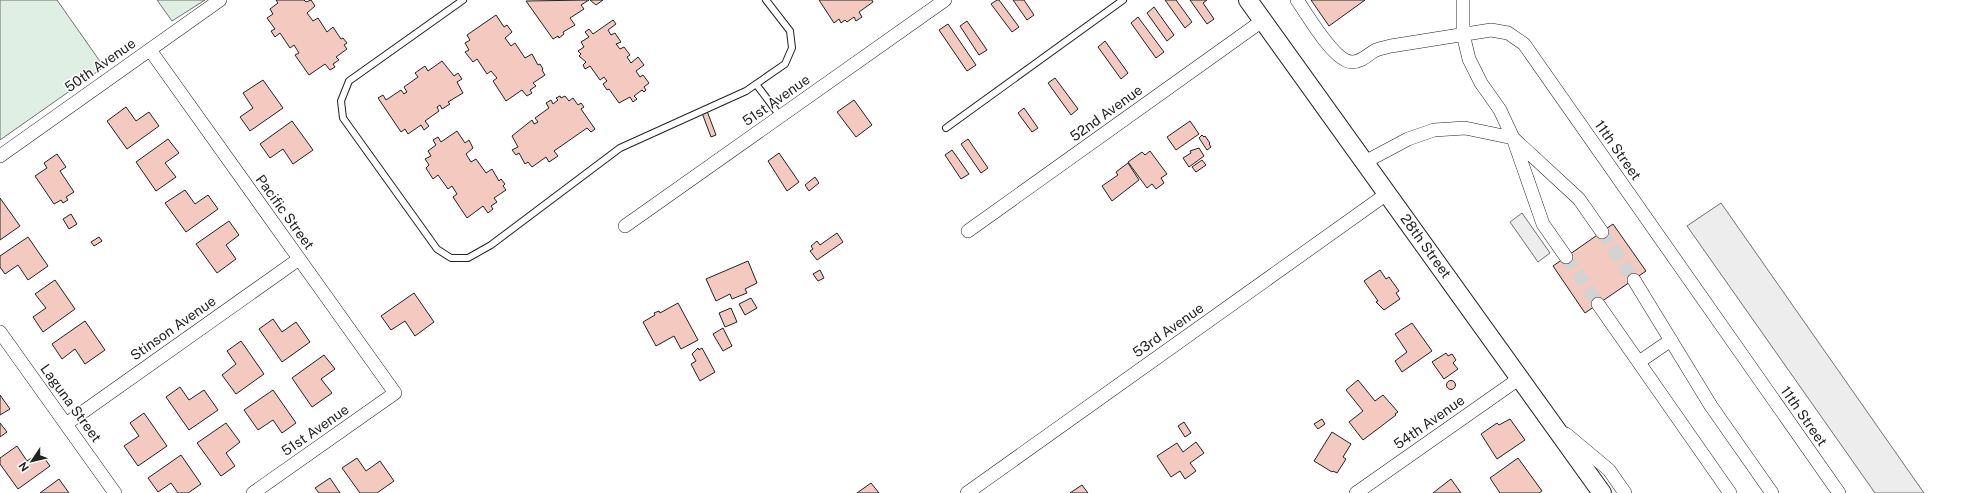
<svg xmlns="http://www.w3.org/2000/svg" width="1966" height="493" font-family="'Public Sans',sans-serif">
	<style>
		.green { fill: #e0efe3; stroke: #6f6f6f }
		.parking { fill: #ededed; stroke: #6f6f6f }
		.building { fill: #f3c9c0; stroke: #222 }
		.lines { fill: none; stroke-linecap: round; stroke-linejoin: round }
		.minor-tunnel { stroke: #d3d3d3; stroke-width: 13; stroke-dasharray: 13 6; stroke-linecap: butt }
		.service-casing { stroke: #222; stroke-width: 8 }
		.minor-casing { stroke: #222; stroke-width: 14 }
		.secondary-casing { stroke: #222; stroke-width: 20 }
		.service { stroke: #fff; stroke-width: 6 }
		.minor { stroke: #fff; stroke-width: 13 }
		.secondary { stroke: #fff; stroke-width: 18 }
		.labels { text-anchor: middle; stroke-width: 3; stroke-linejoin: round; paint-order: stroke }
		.street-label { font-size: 14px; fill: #222; stroke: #fff }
	</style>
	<rect width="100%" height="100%" fill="#fff"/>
	<path class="green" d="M0,0H57L104,67L0,140Z
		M157,0H205L172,21Z"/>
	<path class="parking" d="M1721,203L1924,493H1875L1687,226Z
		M1522,213L1550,253L1538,262L1510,222Z"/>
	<path class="building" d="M276,0H304L306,2L311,0L315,6L307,13L313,21L318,18L327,32L333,27L341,39L343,38L347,43L344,45L347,49L336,57L339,60L333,64L335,67L330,70L325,64L309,75L295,55L299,53L294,45L290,48L280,33L275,37L271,31L275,29L267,18L273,14L270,9L278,3Z
		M589,0L581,5L584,9L570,18L575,25L563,32L564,34L559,38L558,36L553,39L526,1Z
		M590,0H603L596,5Z
		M819,0H872L873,2L859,12L862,17L856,21L854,17L847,22L845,20L841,23L839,19L834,23Z
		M997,0H999L1019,27L1012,32L991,4Z
		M1013,0H1024L1034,15L1027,20Z
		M1165,0H1176L1192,22L1185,28Z
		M1190,0H1207L1203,3L1214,19L1207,24Z
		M1311,0H1365L1329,26Z
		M1154,7L1174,35L1167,41L1147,13Z
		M496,15L504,27L507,25L512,32L505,38L511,46L515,43L525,58L532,54L538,65L540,64L543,69L542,70L545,75L533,83L536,86L530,90L532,93L527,96L522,90L506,101L493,81L497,78L491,71L487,74L477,59L473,62L465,52L469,50L465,43L470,40L467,35Z
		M1138,17L1164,52L1156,58L1131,23Z
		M613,20L616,24L608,30L611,35L615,33L621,42L616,44L620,49L624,47L630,55L627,57L631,63L638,57L644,65L636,71L640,77L643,75L649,83L644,87L646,90L644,92L642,90L634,96L637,99L633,102L630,97L619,103L609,89L607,90L603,84L607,81L604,77L600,80L590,66L585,69L583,65L586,62L579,56L581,54L578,51L584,47L581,42L589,37L585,32L589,29L593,34Z
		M967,21L987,50L979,55L960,26Z
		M948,24L976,65L967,71L939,30Z
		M1105,41L1128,73L1121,79L1098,47Z
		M442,61L454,76L458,73L462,79L457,82L463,93L448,102L450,104L442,109L440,105L437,107L439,111L425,121L429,126L424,130L421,125L408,134L405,129L401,132L378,98L383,95L386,100L401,90L404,94L407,92L404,87L418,77L415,73L425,66L428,71Z
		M1055,78L1078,109L1071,115L1048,83Z
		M263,80L283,108L250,131L240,117L253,108L243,93Z
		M560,96L561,98L565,96L569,101L573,98L578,105L581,103L584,107L581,109L595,129L591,132L587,128L554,151L558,156L549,162L546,157L532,167L528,162L525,164L519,153L516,155L512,150L518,147L512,136L532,120L534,124L538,122L535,118L549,108L546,103L551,100L553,104L558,100L556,98Z
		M854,100L872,125L856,137L837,112Z
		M126,107L136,121L149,112L159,126L127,149L107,121Z
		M1024,108L1038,128L1032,132L1018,113Z
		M707,111L716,135L711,137L702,113Z
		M292,121L313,150L293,164L283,149L270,158L260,144Z
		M1190,121L1199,134L1176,150L1167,137Z
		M457,131L465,143L469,140L473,148L466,154L471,162L476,159L486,173L492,169L499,181L501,179L505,184L503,186L506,190L494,198L497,202L491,206L493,209L488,213L483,206L467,218L453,197L457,194L452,186L448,189L438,175L433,179L426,168L429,165L425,159L431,156L428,151L436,145L433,140L438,137L441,142Z
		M1202,135L1204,137L1205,136L1210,143L1209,144L1211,147L1207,150L1199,138Z
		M168,139L179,153L165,163L176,177L156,191L136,162Z
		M968,139L988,168L981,173L961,144Z
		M1199,148L1204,156L1189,167L1183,158L1191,153L1190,151Z
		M952,150L969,174L961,179L945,155Z
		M1150,151L1167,174L1161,178L1164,183L1156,189L1152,184L1147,188L1128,162L1142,152L1145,155Z
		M779,153L799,182L787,191L768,161Z
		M57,154L66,167L60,171L74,192L66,197L68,200L63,203L61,200L54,204L35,176L47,168L44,163Z
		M1202,160L1206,165L1196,172L1192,167Z
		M1128,163L1139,180L1112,201L1102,186L1118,175L1116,172Z
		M815,177L819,183L809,191L805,185Z
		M185,190L195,204L208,195L218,209L186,232L165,203Z
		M0,198L20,226L0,240Z
		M71,214L77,224L69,229L63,219Z
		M229,221L239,235L226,245L236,259L217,273L196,244Z
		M1613,224L1646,271L1585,313L1553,266Z
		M837,233L843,242L817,260L810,251L813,249L811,246L817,241L820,245Z
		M28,237L48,266L28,280L18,265L5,274L0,267V256Z
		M99,237L102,241L94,246L91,242Z
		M748,261L757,283L745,289L747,293L732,299L730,294L716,301L706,279Z
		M820,270L824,278L818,281L813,274Z
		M1380,270L1386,279L1389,277L1399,291L1396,293L1400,299L1384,310L1376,302L1378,301L1364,281Z
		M55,280L75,309L43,332L33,317L46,308L35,294Z
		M414,293L434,322L415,336L405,321L391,330L381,316Z
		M751,298L757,308L745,315L739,304Z
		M678,303L698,340L681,349L674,336L656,346L643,322L655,315L654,313L659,311L660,313Z
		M731,308L737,322L725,327L719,313Z
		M273,319L282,332L296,322L310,342L282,362L259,329Z
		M85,321L105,350L85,364L75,349L62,359L52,344Z
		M1412,323L1432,351L1402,372L1395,361L1407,352L1395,334Z
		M723,328L732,346L723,351L713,334Z
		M241,341L264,374L236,394L222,375L236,364L227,351Z
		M698,348L699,350L702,348L715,372L700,381L691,364L696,361L692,354Z
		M1446,353L1448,356L1452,354L1456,360L1453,363L1458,369L1444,379L1432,362Z
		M324,355L335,369L321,379L332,393L312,407L292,378Z
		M1358,380L1375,401L1383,395L1398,412L1395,414L1396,415L1363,440L1349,422L1363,411L1346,390Z
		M1446.5 385a4.5 4.5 0 1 1 9 0a4.5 4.5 0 1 1-9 0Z
		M180,387L189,400L204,390L218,410L189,430L166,397Z
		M273,390L296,423L282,433L273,420L258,430L244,410Z
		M0,395L10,409L0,415Z
		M144,413L167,446L138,466L124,446L139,436L130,423Z
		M1322,419L1325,424L1318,429L1314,424Z
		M1510,419L1525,440L1497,459L1481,434L1497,423L1499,425Z
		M1184,422L1191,433L1185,437L1178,426Z
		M0,423L7,432L0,437Z
		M226,423L240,442L226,453L235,466L221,476L197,443Z
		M1332,432L1351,444L1343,457L1346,459L1337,473L1333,471L1332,472L1314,461Z
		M1196,442L1204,453L1190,463L1196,471L1185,479L1180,471L1171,477L1157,456L1177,443L1183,452Z
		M17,446L27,461L40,452L50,466L18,489L0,464V458Z
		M181,455L201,484L188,493H178L171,483L158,492L148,478Z
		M357,458L366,471L380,461L394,481L377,493H360L342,468Z
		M1518,458L1542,491L1539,493H1500L1490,478Z
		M330,478L340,493H319L315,488Z
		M59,479L69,493H40Z
		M1451,479L1461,493H1433L1438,489Z
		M871,483L879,493H857Z
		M1082,485L1088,493H1070Z"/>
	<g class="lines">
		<path class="minor-tunnel" d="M1602,232L1634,280
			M1566,257L1598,304"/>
		<g class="service-casing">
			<path id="service" d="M463,0L349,81L341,101L343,118L437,249L451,258H468L491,245L620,148L746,91L785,64L792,48L790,31L766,0
				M756,84L780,116
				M946,128L1123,0"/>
		</g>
		<g class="minor-casing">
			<path id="minor" d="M1297,0C1307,14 1334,62 1352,62C1362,62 1368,54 1376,50C1381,48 1387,47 1391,46L1491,30L1508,33L1524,44L1839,493
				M1463,0V34L1469,59L1481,83L1500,110L1513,138L1543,224L1566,257
				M150,50L395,393L253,493
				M0,156L220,0
				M1365,162L1408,139L1434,130L1465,128L1513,138L1579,199L1602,232
				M625,226L945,0
				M968,231L1262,21
				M1634,280L1711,406L1772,493
				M1598,304L1730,493
				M0,332L115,493
				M1639,362L1671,340
				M66,424L299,259
				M1566,434L1609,470L1625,493
				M967,493L1388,193
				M1356,493L1520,378"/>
		</g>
		<g class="secondary-casing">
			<path id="secondary" d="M1248,0L1602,493"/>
		</g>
		<use href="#service" class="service"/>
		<use href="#minor" class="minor"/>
		<use href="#secondary" class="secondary"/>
	</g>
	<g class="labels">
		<g class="street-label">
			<text transform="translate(100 65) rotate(-35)" y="5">50th Avenue</text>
			<text transform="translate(776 100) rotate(-35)" y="5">51st Avenue</text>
			<text transform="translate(1106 113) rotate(-36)" y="5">52nd Avenue</text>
			<text transform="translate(1618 150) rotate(55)" y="5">11th Street</text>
			<text transform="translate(285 212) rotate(54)" y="5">Pacific Street</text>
			<text transform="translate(1426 246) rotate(54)" y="5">28th Street</text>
			<text transform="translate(173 328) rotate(-35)" y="5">Stinson Avenue</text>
			<text transform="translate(1168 330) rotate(-35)" y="5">53rd Avenue</text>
			<text transform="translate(71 403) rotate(54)" y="5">Laguna Street</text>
			<text transform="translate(1804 416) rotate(55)" y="5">11th Street</text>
			<text transform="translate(1429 422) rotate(-35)" y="5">54th Avenue</text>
			<text transform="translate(315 430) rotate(-35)" y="5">51st Avenue</text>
		</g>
	</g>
	<g transform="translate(32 461) rotate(235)" stroke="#ffffff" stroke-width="3" paint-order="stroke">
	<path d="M0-3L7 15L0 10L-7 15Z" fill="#222222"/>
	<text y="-6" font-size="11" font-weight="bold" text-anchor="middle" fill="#222222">N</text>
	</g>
</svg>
